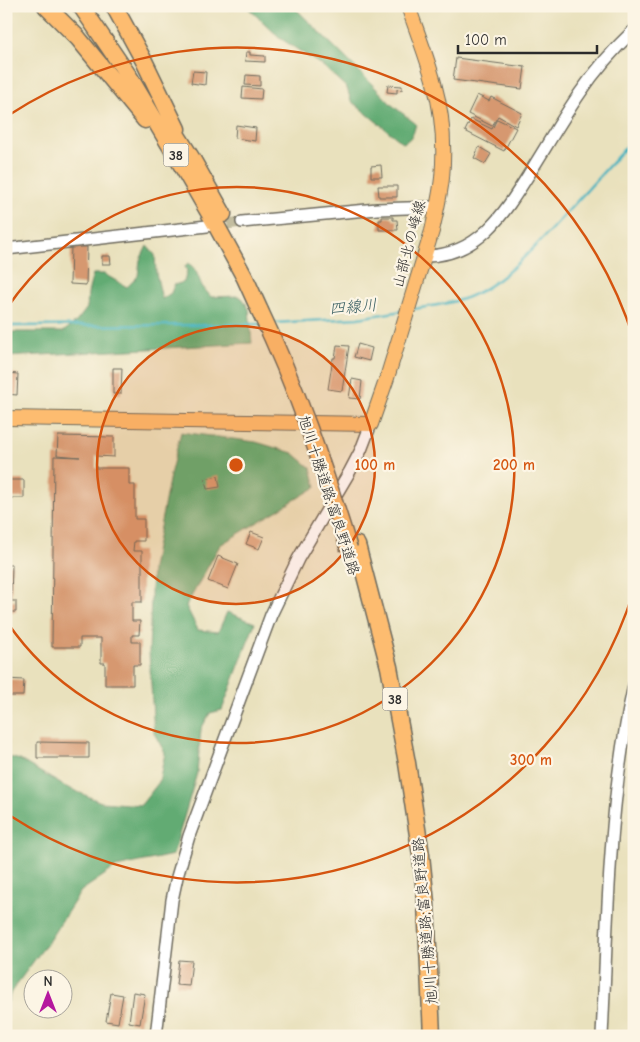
<svg xmlns="http://www.w3.org/2000/svg" width="640" height="1042" font-family="'Comic Neue','Klee One',sans-serif">
	<style>
		.forest { fill: #62ab73; stroke: #466b4f }
		.lines { fill: none; stroke-linecap: round; stroke-linejoin: round }
		.stream { stroke: #45b3c0; stroke-width: 2.5 }
		.building { fill: #d6986f }
		.minor-tunnel { stroke: #c3bda0; stroke-width: 11; stroke-dasharray: 11 5.5; stroke-linecap: butt }
		.minor-casing { stroke: #6e6b5e; stroke-width: 14 }
		.major-casing { stroke: #6e6b5e; stroke-width: 16 }
		.highway-casing { stroke: #6e6b5e; stroke-width: 19 }
		.minor { stroke: #fff; stroke-width: 11 }
		.major { stroke: #fdbc70; stroke-width: 14 }
		.highway { stroke: #fdbc70; stroke-width: 16 }
		.highway-bridge-casing { stroke: #6e6b5e; stroke-width: 19; stroke-linecap: butt }
		.highway-bridge { stroke: #fdbc70; stroke-width: 16 }
		.ring { fill: none; stroke: #d5540f; stroke-width: 2.5 }
		.labels { text-anchor: middle; stroke-width: 4.5; stroke-linejoin: round; paint-order: stroke }
		.shield { fill: #fcf5e5; stroke: #6a6863; stroke-width: 1 }
		.shield-label { font-size: 14px; font-weight: bold; fill: #2b2b2b }
		.street-label { font-size: 15px; fill: #2b2b2b; stroke: #fcf5e5 }
		.water-label { font-size: 16px; font-style: italic; fill: #345b5f; stroke: #fcf5e5 }
		.centre { fill: #d5540f; stroke: #fcf5e5; stroke-width: 2.5 }
		.ring-label { font-size: 15px; text-anchor: middle; font-weight: bold; fill: #d5540f; stroke: #fcf5e5; stroke-width: 4.5; stroke-linejoin: round; paint-order: stroke }
	</style>
	<rect width="100%" height="100%" fill="#fcf5e5"/>
	<filter id="ink" filterUnits="userSpaceOnUse"><feTurbulence type="fractalNoise" baseFrequency=".02" numOctaves="2"/><feDisplacementMap in="SourceGraphic" scale="10" xChannelSelector="R" yChannelSelector="G"/><feConvolveMatrix kernelMatrix="1 2 1 2 8 2 1 2 1" color-interpolation-filters="sRGB"/></filter>
	<filter id="wash" filterUnits="userSpaceOnUse"><feTurbulence type="fractalNoise" baseFrequency=".0096" numOctaves="4" result="noise"/><feDisplacementMap in="SourceGraphic" scale="20" xChannelSelector="R" yChannelSelector="G"/><feGaussianBlur stdDeviation="1.12" result="paint"/><feColorMatrix in="noise" values="0 0 0 0 0 0 0 0 0 0 0 0 0 0 0 0 0 1.4 0 .05"/><feComposite in="paint" operator="in"/></filter>
	<g filter="url(#wash)">
		<rect width="100%" height="100%" fill="#e9e1bd"/>
		<path class="forest" d="M246,6H293L364,76L392,105L416,124C413,134 413,138 403,143L351,101L347,88L324,67L280,38Z
			M147,246L155,255L156,273L162,299L171,293L174,285L184,282L187,271L185,266L188,263C197,269 198,277 202,286C205,290 208,293 211,297L239,296L243,299L249,309L252,343L6,357V332H63L77,321L87,308L88,293L93,274H104L127,287L138,276L140,260Z
			M181,432L256,442L293,453L311,468L316,487L220,545L186,606L198,630L218,632L227,612L255,623L222,710L210,713L201,729L197,773L173,855L116,867L81,891L50,939L11,992L6,1007V756L20,760L64,786L101,802L141,805L159,782L165,753L154,733L149,652L152,568L170,475Z"/>
		<g class="lines">
			<path class="stream" d="M414,309C430,306 448,304 463,299C499,287 532,250 557,223C583,195 608,167 634,138
				M273,323L358,318L402,311
				M6,326L208,325L260,324"/>
		</g>
		<g id="blocks">
			<path class="building" d="M246,52H250V55L265,56V62L245,61Z
				M456,58L525,67L522,89L453,80Z
				M193,71L206,72L205,85L191,83Z
				M246,75L260,76V86L245,85Z
				M388,85L402,86V90L397,89V93L387,92Z
				M243,87L262,89L261,99L242,98Z
				M477,95L489,101L491,97L522,113L516,126L498,116L492,126L468,114Z
				M471,119L492,129L497,119L516,128L504,151L465,131Z
				M236,125L256,128L255,141L235,138Z
				M479,147L491,154L485,164L474,158Z
				M381,165L382,177H371V166Z
				M378,186H397V197H379Z
				M382,217H393V220H397L398,230H379V220H382Z
				M71,246L87,247L86,285L70,284Z
				M102,256H110L111,264H102Z
				M358,344L372,348L369,361L354,357Z
				M337,345L349,346L342,391L328,389L333,358H335Z
				M113,368H122L121,394H113Z
				M6,373L18,374L17,395L6,394Z
				M352,379L362,381L360,399L349,398Z
				M58,436L114,437V457L96,456V468H129V485H135V519H144V541H134L133,551H142V602H132V621H140L139,635H132V642H140V665H133V685H105V663H101V638H80V647H52L54,456L80,457L57,455Z
				M218,476L220,487L207,489L205,479Z
				M6,480H24V498H6Z
				M251,532L264,537L259,549L246,544Z
				M218,556L238,564L228,589L208,581Z
				M6,565H12L11,601H16V612H6Z
				M6,679L24,680L23,696H6Z
				M37,742L89,743V758H37Z
				M179,960L192,961L189,986L176,985Z
				M133,992L145,994L140,1024L129,1022Z
				M111,993L123,995L118,1023L106,1021Z"/>
		</g>
	</g>
	<g filter="url(#ink)">
		<use href="#blocks" fill-opacity="0" stroke="#6e6b5e" stroke-width="1"/>
		<g class="lines">
			<path class="minor-tunnel" d="M211,226L242,222"/>
			<g class="minor-casing">
				<path id="minor" d="M242,222L377,209L437,207
					M6,249L207,226
					M425,256C478,256 504,214 529,174C546,147 562,119 580,93C595,71 614,49 634,30
					M156,1036L172,900L177,877L189,836L271,615L298,559L350,471L361,450L371,424
					M602,1036C608,919 608,800 634,685"/>
			</g>
			<g class="major-casing">
				<path id="major" d="M6,418L371,424L387,378L432,231C436,213 440,196 442,178C445,147 442,112 434,83C427,57 417,32 408,6"/>
			</g>
			<g class="highway-casing">
				<path id="highway" d="M46,6L78,38L145,120
					M81,6L130,78L181,164L215,223L245,278L260,311
					M114,6L144,61L177,129
					M168,121L192,159L223,214
					M357,545L389,667L407,763L421,855L426,903L432,1036"/>
			</g>
			<use href="#minor" class="minor"/>
			<use href="#major" class="major"/>
			<use href="#highway" class="highway"/>
			<g class="highway-bridge-casing">
				<path id="highway-bridge" d="M260,311C297,388 324,468 349,549"/>
			</g>
			<use href="#highway-bridge" class="highway-bridge"/>
		</g>
	</g>
	<circle cx="236" cy="465" r="139" fill="#d5540f" fill-opacity=".12"/>
	<g class="ring">
		<circle cx="236" cy="465" r="139"/>
		<path d="M7 308A278 278 0 1 1 7 622"/>
		<path d="M634 590A417 417 0 0 1 9 815M9 115A417 417 0 0 1 634 340"/>
	</g>
	<g class="labels">
		<g class="shield">
			<rect x="163.5" y="143.5" width="25" height="23" rx="4"/>
			<rect x="382.5" y="687.5" width="25" height="23" rx="4"/>
		</g>
		<g class="shield-label">
			<text x="176" y="160">38</text>
			<text x="395" y="704">38</text>
		</g>
		<g class="street-label">
			<text transform="translate(409 244) rotate(-75)" y="5">山部北の峰線</text>
			<text transform="translate(329 495) rotate(72)" y="5">旭川十勝道路;富良野道路</text>
			<text transform="translate(425 921) rotate(-95)" y="5">旭川十勝道路;富良野道路</text>
		</g>
		<g class="water-label">
			<text transform="translate(353 306) rotate(-5)" y="6">四線川</text>
		</g>
	</g>
	<circle cx="236" cy="465" r="8" class="centre"/>
	<g class="ring-label">
		<text x="375" y="470">100 m</text>
		<text x="514" y="470">200 m</text>
		<text x="531" y="765">300 m</text>
	</g>
	<rect width="640" height="1042" fill="none" stroke="#fcf5e5" stroke-width="25"/>
	<g transform="translate(48 994)"><circle r="24" fill="#fcf5e5" stroke="#a8a49b"/>
	<path d="M0-4L9 19L0 12L-9 19Z" fill="#b5179e"/>
	<text y="-8" font-size="14" font-weight="bold" text-anchor="middle" fill="#2b2b2b">N</text>
	</g>
	<path d="M458 45v8h139v-8" fill="none" stroke="#2b2b2b" stroke-width="2.5"/>
	<text x="465" y="45" font-size="15" fill="#2b2b2b" stroke="#fcf5e5" stroke-width="4" paint-order="stroke">100 m</text>
</svg>
